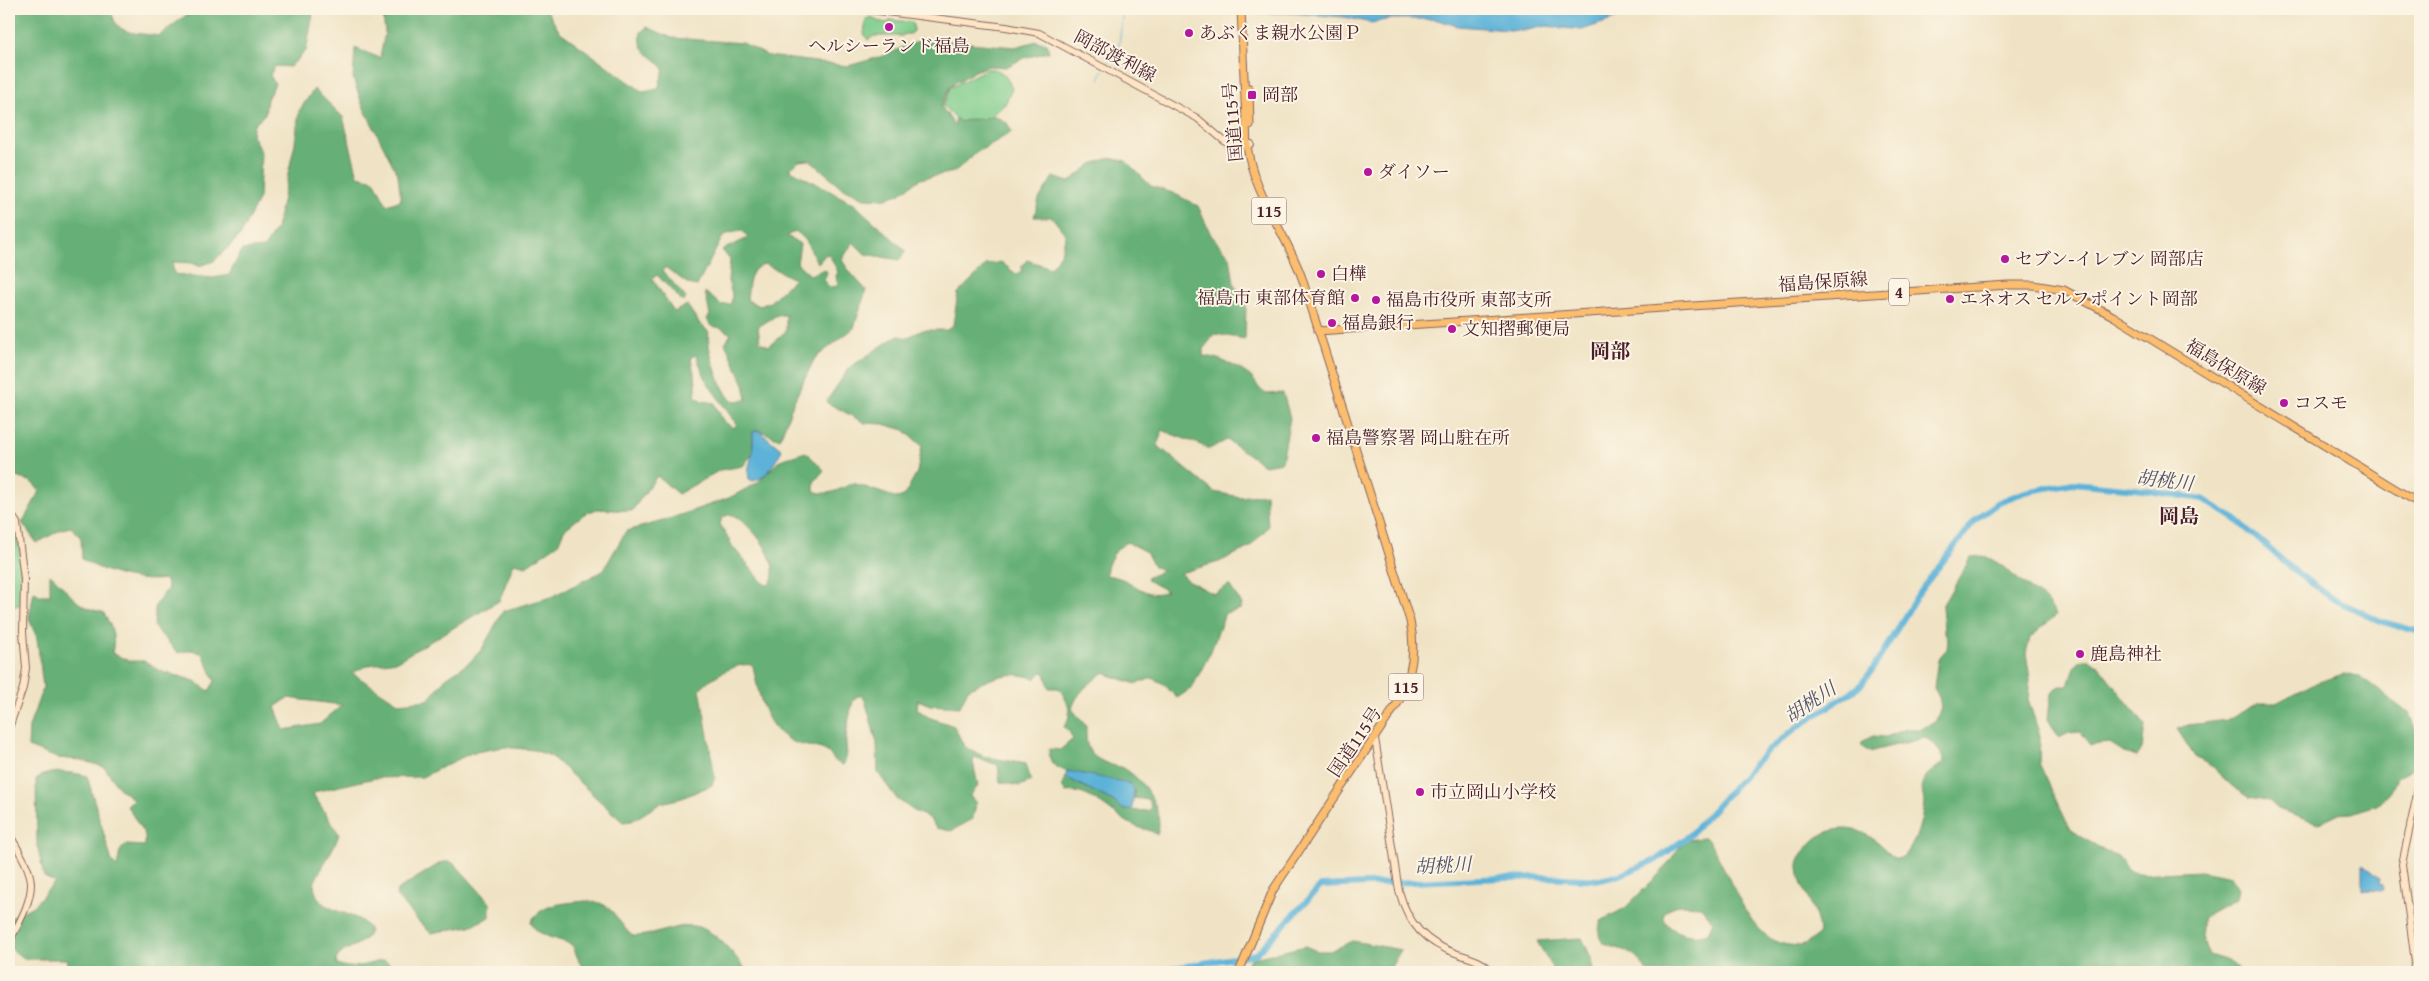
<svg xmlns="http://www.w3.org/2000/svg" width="2429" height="981" font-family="'Gentium Book Plus','Noto Serif JP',serif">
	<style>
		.green { fill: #7ecc8b; stroke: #64765b }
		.forest { fill: #66b077; stroke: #586851; fill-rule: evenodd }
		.water { fill: #5cb2d8; stroke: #536882 }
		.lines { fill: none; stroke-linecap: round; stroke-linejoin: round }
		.stream { stroke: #5cb2d8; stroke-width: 1 }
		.river { stroke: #5cb2d8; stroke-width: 6 }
		.secondary-casing { stroke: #846461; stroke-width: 8 }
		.primary-casing { stroke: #846461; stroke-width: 9 }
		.trunk-casing { stroke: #846461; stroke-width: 9 }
		.secondary { stroke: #fde5c5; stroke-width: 6 }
		.primary { stroke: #fbbd6e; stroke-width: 7 }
		.trunk { stroke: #fbbd6e; stroke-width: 7 }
		.poi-dot { fill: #b5179e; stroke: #fcf5e5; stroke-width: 2 }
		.labels { text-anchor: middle; stroke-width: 4; stroke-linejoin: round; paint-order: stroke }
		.shield { fill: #fcf5e5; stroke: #7f5f63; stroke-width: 1 }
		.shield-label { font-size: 16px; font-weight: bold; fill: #4a1f2b }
		.poi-label { font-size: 18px; fill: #4a1f2b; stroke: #fcf5e5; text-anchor: start }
		.street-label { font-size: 18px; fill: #4a1f2b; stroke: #fcf5e5 }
		.water-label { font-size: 19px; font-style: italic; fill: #505268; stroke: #fcf5e5 }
		.quarter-label { font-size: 20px; font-weight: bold; fill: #4a1f2b; stroke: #fcf5e5 }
	</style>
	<rect width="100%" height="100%" fill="#fcf5e5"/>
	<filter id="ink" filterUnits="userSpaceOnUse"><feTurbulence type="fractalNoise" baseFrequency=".02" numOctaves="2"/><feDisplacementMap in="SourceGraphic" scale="10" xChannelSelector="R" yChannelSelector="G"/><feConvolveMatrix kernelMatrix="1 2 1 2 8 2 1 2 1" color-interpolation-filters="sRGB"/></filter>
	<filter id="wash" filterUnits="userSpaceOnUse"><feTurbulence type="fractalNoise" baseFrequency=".0096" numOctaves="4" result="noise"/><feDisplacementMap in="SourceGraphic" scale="20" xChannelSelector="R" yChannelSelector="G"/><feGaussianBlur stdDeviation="1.12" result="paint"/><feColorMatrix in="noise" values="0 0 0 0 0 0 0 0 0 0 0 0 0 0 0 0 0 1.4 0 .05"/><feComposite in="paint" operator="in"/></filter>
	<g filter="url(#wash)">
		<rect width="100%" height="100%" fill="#f0e3c5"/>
		<path class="green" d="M872,17L877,21L887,23L891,20L912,22L914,29L911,34H905L902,36H874L868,40L864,34L866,19Z
			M986,69C1002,68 1006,75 1012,89L1005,104L986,120L970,119L961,122L955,118L943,106L950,88Z
			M9,516C23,537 21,579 22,604L9,608Z"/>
		<path class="forest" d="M9,9H111C115,37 136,32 159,36L194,9H314L306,51L290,67L275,66L270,75L275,84L267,99L265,114L254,124L252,135L261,152L259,198L240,236L214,261L199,266L192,263L172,262L174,274L213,278L229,275L242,250L264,248L276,229L295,143L299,111L314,89L343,117L358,176L374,180L387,205L401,200L398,175L362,104L353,78L355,48L380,58L385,32L383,16H371L369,9H546L559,31L643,92L658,89L664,69C652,53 638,55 641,32L647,27L672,38L743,43L768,56L848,66L883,56L923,39L1015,47L1037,41L1047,44L1049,52L1024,58L1006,67L989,66L977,70L950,86L941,106L955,126V118L961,122C973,118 983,121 993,115L1007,123L1012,132L976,153L954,172L920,179L899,194L883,199L864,198L840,186L810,160L799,161L789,169L854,204L906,251L899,260L865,254L853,242L842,260L849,271L866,290L854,328L815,358L794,401L780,439L758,430L753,432V453L743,466L720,470L678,494L657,476L632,511L597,509L584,514L564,530L558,544L526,566L514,563L499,601L397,661L369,665L352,673L398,703L428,700L446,678L470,662L482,649L503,611L551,597L603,571L626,531L663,521L729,498L757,483L780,460L806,452L824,470L814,482V491C828,497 840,489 853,483L897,498L904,496L917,472L922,446L904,430L883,424L865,423L826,402L850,367L898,335L906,338L923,330H947L953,325L958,293L986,265L1001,262L1016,274L1021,272L1022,266L1027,260L1051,268L1061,252L1066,235L1052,217H1034L1039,199L1053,177L1069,182L1092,164L1109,158L1126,161L1151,186L1173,193L1198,206L1211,235L1230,257L1234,284L1246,304L1245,339L1215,334L1203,349V356C1216,356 1241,368 1251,377C1257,383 1257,388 1266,394L1283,393L1290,418L1282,462L1264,465L1227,440L1209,449C1193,440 1178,438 1163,430L1157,445L1214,492L1240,497L1266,494L1268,527L1250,547L1219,562L1180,573L1187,580L1214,594L1229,585L1242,604L1241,609L1225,613L1211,651L1192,688L1177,698L1164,684L1152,678L1136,684L1103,673C1090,683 1076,693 1072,709L1086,726C1086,746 1086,754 1106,763C1112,766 1120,766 1125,769C1146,782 1165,812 1157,835C1149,828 1142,830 1133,825C1112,815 1090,788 1065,792L1062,785L1065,777L1113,801L1124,810L1149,811L1151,807L1149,800L1134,798V790L1129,783C1113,781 1063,775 1053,764C1049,759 1049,754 1049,749L1060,750L1073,739L1069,731L1064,727C1074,713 1068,702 1059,688H1049L1045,673L1041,672L1035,679C1008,669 993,678 968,689L960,707L930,705L918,700L917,709L928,717L954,726L964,746L972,751L986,757L1026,764L1031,781L1020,786L1000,782L998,765L974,757L973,762L978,786L970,796L976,803L973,819L951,831L936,828L929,818L914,811L897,799L878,773L877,743L865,700L861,696H857L853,701C850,713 847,726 846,738C845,748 850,755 843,765C834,763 832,755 826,751C820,747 803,746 796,743C765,732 759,695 753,666C742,659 707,679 700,689L715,777L712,785L682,798L661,803L632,821L623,822L616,816L551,756L534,750L503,747L471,753L422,777L375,778L318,791L313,794L339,834C336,847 314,878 314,885C317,918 359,907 370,931C365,947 342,946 336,960L337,964C351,971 370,963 384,960L402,972H59L65,969L68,959H24L9,947V919L33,906L55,882L44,877L37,844L36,779C50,769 72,772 87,776L112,862L117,867L120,851L125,845L145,846V835L127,806L133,799L120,789L104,767L81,760L57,758L28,747L29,727L43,687L37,638L29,619L34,591L39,595H50V574C71,592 73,607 103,612C112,626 116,637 112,653L129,661H145L159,670L195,681L209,691L215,681L203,654L192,650L178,653L154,627L155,606L168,588L165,579C140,583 103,573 82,559L81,538L71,527L62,529L37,543L22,523L40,491L30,481L9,475ZM743,231L748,237L746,239L722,250L730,260L728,281L732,294L731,304L721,305L705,292L710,315L707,319L711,326L721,328L731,334L725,343L744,384L747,400L732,401C721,390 705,347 709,332L700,324L687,305L674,312L652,278L657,275L683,302L686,298L663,271L665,267L688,284L697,286L722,238L729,233ZM795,231C813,243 807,249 818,263L826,254L830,256L838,272L836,276L838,286L830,287L824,281L827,272L825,269L810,275L797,263L800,244L787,236ZM765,264L794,279L770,302L760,306L747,300C749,285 748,268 765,264ZM777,315H786V331L769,346L760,342L758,327ZM696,355L707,382L737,425L732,428L723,420L714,403L700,400L695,395C699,383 692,370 691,357ZM730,514C750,521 785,564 769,585L764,584L733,547L720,524L722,518ZM1127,542L1146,552L1154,566L1163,571L1148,577L1147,580L1167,591C1147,599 1139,586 1122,579C1118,577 1111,576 1106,575C1107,561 1115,549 1127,542ZM288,698L342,705L320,724L284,730L275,707Z
			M1983,556C1999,561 2006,570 2019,580C2033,592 2047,598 2056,615L2030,638L2026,653L2030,679L2028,699L2040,736L2039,763L2069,827L2079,836L2119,858L2128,869L2137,874L2202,871L2231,877L2238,888L2236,899C2206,916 2190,914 2209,955C2220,959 2234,960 2239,972H1647C1644,967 1640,960 1635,956C1620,943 1591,953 1601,921L1625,908L1664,869L1684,841L1705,837C1730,866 1745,941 1789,945C1802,947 1810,943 1819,933C1819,910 1799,891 1798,867C1797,860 1805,849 1810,844C1824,828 1851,824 1869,836C1879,843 1887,852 1896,859L1904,857C1917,841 1921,824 1924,803C1924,797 1921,790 1922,784C1925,773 1937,769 1943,762C1943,752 1934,742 1925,738L1868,752L1861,744L1865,740L1873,736L1885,737L1906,729H1921L1936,721L1941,707L1939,697L1934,688L1935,680L1938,659L1947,649L1948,639L1944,630L1942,606L1971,557ZM1680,905L1700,906L1713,922L1708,933C1676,944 1644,911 1680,905Z
			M2082,660H2089L2098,665L2145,725L2142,749L2137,757L2127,754L2110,743L2090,745L2080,732L2069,733L2059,738L2048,719L2051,693L2060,686H2068L2074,667Z
			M2344,674L2360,676L2408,713L2413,720L2416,730L2415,761L2413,768L2397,777L2390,793L2377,805L2351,813L2337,814L2318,823L2278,809L2268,800L2249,797L2232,786L2211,766L2195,757L2177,729L2188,725L2227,720L2259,703H2276L2313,684Z
			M442,862H450L455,864L490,903V917L470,926L431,933L421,924L396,896L397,890Z
			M586,901C611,901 614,916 629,933L633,936C651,936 667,929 684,926C712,922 732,953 748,972H578L581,965L572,945C558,938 536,937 531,922C541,903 567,903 586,901Z
			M1582,938L1592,960L1593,972H1554L1537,941Z
			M1353,941L1401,950L1388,972H1241L1250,959L1305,946L1317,951H1330Z"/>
		<path class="water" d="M1183,9H1644L1582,30L1546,26L1522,31L1458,26L1434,19H1390L1371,23L1345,17L1289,13L1226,14Z
			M758,430L782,450C775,462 767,478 753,481L749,479L748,471L753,451V432Z
			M1068,771L1129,783L1134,790L1132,810H1124L1113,801L1065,777Z
			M2363,864L2380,878L2379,884L2382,885L2383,891L2363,890Z"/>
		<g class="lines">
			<path class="stream" d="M1105,67L1119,45L1123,9
				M1099,79L1103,70"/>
			<path class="river" d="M1162,972L1175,968L1256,954L1321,886L1504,878L1546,877L1600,880L1620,875L1656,860L1689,836L1764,754L1796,728L1859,687L1873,669L1920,591L1975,520L1999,502L2025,492L2073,483L2135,489L2203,499L2235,519L2296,572L2335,600L2383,622L2420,632"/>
		</g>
	</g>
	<g filter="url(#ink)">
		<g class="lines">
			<g class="secondary-casing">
				<path id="secondary" d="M862,9L1006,27L1039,33L1197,118L1229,145L1251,144
					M9,511L17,523L24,579L23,632L26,668L23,688L9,728
					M1375,738L1399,891C1408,924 1425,943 1458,954C1471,958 1483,961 1492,972
					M9,833C16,847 31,868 31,884C31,904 17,926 9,943
					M2412,972L2415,962L2402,864L2420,780"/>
			</g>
			<g class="primary-casing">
				<path id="primary" d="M1318,331L2008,285H2033L2064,290L2113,316L2420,504"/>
			</g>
			<g class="trunk-casing">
				<path id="trunk" d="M1249,88L1250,125
					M1239,972L1273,890L1399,701C1413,675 1416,649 1410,621L1302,278C1286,232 1253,194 1247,145L1241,9"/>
			</g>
			<use href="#secondary" class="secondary"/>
			<use href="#primary" class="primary"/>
			<use href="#trunk" class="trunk"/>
		</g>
	</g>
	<g class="poi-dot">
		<circle cx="889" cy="27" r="5"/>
		<circle cx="1189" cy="33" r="5"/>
		<rect x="1247" y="90" width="10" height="10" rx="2.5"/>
		<circle cx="1368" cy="172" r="5"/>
		<circle cx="2005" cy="259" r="5"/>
		<circle cx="1321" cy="274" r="5"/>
		<circle cx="1355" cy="298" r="5"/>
		<circle cx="1950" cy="299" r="5"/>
		<circle cx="1376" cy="300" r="5"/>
		<circle cx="1332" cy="323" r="5"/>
		<circle cx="1452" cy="329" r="5"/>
		<circle cx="2284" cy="403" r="5"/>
		<circle cx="1316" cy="438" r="5"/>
		<circle cx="2080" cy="654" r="5"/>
		<circle cx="1420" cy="792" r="5"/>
	</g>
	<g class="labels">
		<g class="shield">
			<rect x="1251.5" y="197.5" width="35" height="27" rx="4"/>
			<rect x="1889" y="278.5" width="20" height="27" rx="4"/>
			<rect x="1388.5" y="673.5" width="35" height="27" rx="4"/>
		</g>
		<g class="shield-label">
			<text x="1269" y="217">115</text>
			<text x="1899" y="298">4</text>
			<text x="1406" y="693">115</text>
		</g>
		<g class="poi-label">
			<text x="1199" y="39">あぶくま親水公園Ｐ</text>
			<text x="889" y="52" text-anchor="middle">ヘルシーランド福島</text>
			<text x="1262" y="101">岡部</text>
			<text x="1378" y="178">ダイソー</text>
			<text x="2015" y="265">セブン-イレブン 岡部店</text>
			<text x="1331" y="280">白樺</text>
			<text x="1345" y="304" text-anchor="end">福島市 東部体育館</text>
			<text x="1960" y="305">エネオス セルフポイント岡部</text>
			<text x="1386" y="306">福島市役所 東部支所</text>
			<text x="1342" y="329">福島銀行</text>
			<text x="1462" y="335">文知摺郵便局</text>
			<text x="2294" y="409">コスモ</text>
			<text x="1326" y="444">福島警察署 岡山駐在所</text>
			<text x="2090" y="660">鹿島神社</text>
			<text x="1430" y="798">市立岡山小学校</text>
		</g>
		<g class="street-label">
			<text transform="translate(1115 56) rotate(28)" y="6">岡部渡利線</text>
			<text transform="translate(1233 122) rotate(-95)" y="6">国道115号</text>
			<text transform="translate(1823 282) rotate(-4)" y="6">福島保原線</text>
			<text transform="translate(2226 367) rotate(31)" y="6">福島保原線</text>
			<text transform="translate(1355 742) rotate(-56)" y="6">国道115号</text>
		</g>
		<g class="water-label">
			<text transform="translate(2165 480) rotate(7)" y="7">胡桃川</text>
			<text transform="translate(1810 702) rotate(-34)" y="7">胡桃川</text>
			<text transform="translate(1443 865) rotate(-3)" y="7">胡桃川</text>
		</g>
		<g class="quarter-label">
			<text x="1610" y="358">岡部</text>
			<text x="2179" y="523">岡島</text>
		</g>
	</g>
	<rect width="2429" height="981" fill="none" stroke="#fcf5e5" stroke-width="30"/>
</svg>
